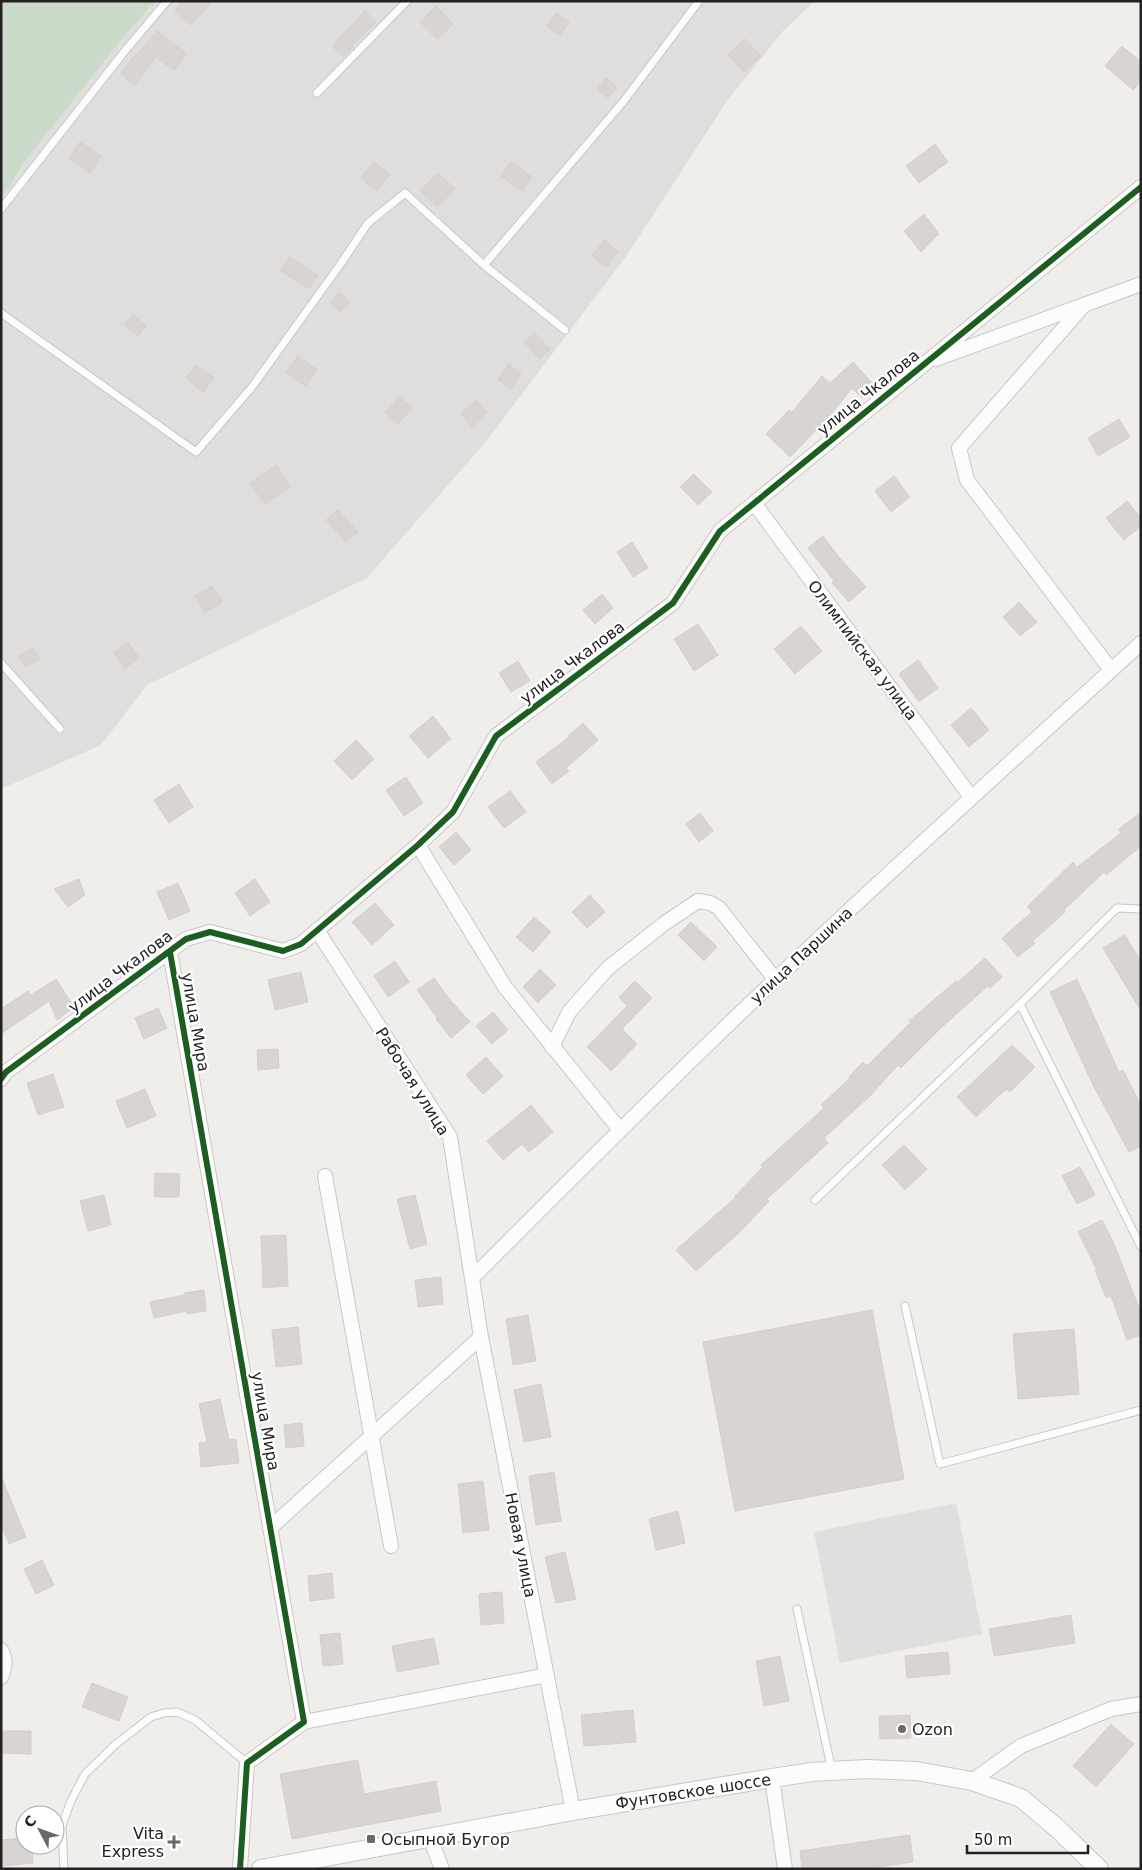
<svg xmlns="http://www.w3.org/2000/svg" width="1142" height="1870" font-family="'DejaVu Sans',sans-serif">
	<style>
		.residential { fill: #dfdedc }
		.cemetery { fill: #cadbca }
		.parking { fill: #e0dfde }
		.building { fill: #d7d4d2; stroke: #d3d0cc }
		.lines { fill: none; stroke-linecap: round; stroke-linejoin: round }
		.service-casing { stroke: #c9c8c7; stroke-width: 9 }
		.minor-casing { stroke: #c9c8c7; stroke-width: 16 }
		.tertiary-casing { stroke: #c9c8c7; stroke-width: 20 }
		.service { stroke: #fdfcfc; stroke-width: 7 }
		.minor { stroke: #fdfcfc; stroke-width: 14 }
		.tertiary { stroke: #fdfcfc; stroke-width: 18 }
		.cycleway-casing { stroke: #fff; stroke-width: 9 }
		.cycleway { stroke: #1b5e20; stroke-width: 6 }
		.poi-dot { fill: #6a6968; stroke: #fff; stroke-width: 2 }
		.labels { text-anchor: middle; stroke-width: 4.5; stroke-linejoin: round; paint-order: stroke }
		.street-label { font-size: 16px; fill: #222; stroke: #fff }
		.poi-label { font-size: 16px; fill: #222; stroke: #fff; text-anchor: start }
	</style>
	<rect width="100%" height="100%" fill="#f0eeeb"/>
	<path class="residential" d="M156,1H815L783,31L727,101L627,255L488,439L367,578L147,685L101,745L1,789V197L11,185L21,166L132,27Z"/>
	<path class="cemetery" d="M1,1H156L132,27L21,166L11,185L1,197Z"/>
	<path class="parking" d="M956,1503L982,1634L840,1663L814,1532Z"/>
	<path class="building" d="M183,1H212L191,25L175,11Z
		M436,6L453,24L437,39L420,22Z
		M365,11L376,22L352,45L353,47L343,57L332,46Z
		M556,13L569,22L560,35L547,26Z
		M157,31L187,54L174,70L156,57L135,85L121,74L136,54L137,55Z
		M745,39L761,56L744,72L728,55Z
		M1122,46L1141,62V81L1133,90L1105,66Z
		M606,78L617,87L608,98L597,89Z
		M80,142L101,156L90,173L69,158Z
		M935,144L948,162L919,183L906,166Z
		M374,162L390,174L377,191L361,178Z
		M511,162L532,177L522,191L501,176Z
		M438,173L455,189L437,207L420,191Z
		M924,214L939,234L921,252L904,231Z
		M605,240L618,252L606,267L592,255Z
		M290,257L318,276L308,289L280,270Z
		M339,292L350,302L341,312L330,303Z
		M133,315L146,326L138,336L124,325Z
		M535,333L550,349L540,359L524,342Z
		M298,356L317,370L305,386L286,372Z
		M853,362L875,386L862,398L852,388L829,417L790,457L766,434L789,410L792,412L822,376L830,383Z
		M508,364L521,373L511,389L498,380Z
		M196,365L214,378L203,392L186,378Z
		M399,397L412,408L398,424L385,413Z
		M476,400L487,413L472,427L461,414Z
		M1119,419L1130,437L1098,456L1088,438Z
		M276,465L290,486L265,504L250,483Z
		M694,474L712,492L698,505L680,487Z
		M894,476L910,497L891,512L875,491Z
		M1127,501L1141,518V526L1124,540L1106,518Z
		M338,510L358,532L346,542L326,520Z
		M823,536L838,556L866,587L849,602L832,583L834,581L808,548Z
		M632,542L648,568L633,577L617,552Z
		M212,586L222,602L205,612L195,596Z
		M602,594L613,608L595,624L583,610Z
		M1019,602L1037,622L1020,636L1003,617Z
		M698,624L718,655L694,671L674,639Z
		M801,626L822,651L795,674L774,649Z
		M128,642L139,658L125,668L114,653Z
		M33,648L40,659L26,667L19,656Z
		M918,660L938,688L919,702L899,674Z
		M518,661L530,681L511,692L499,673Z
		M971,708L989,730L969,747L951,725Z
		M433,716L451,739L428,758L409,736Z
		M583,723L598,740L566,768L569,771L552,784L536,762L569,737L568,736Z
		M356,740L374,759L352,780L334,761Z
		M406,777L423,803L404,816L386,790Z
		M179,784L193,807L169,823L154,800Z
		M510,791L526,812L504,828L488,807Z
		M1141,812V846L1106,875L1104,872L1064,910L1065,912L1033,941L1035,943L1018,957L1002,938L1032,912L1027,907L1073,862L1077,867L1121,833L1119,829Z
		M700,813L713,831L699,842L686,824Z
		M456,832L471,850L454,865L439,847Z
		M79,879L85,895L68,907L54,889Z
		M255,879L270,902L250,916L235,893Z
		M178,883L190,911L169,920L157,892Z
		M590,895L605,912L587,928L572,912Z
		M375,903L394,925L372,945L352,922Z
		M534,917L551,932L533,952L516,937Z
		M691,922L717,947L704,961L678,935Z
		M1125,935L1141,962V1011L1103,948Z
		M985,958L1002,977L990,988L988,986L943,1026L901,1068L898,1065L870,1096L824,1138L828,1143L767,1199L769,1201L741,1231L696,1271L676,1250L736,1197L735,1196L763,1167L761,1165L824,1108L821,1105L850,1078L849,1077L863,1062L867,1066L911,1022L909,1021L956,981L957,983Z
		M395,961L409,982L388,997L374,976Z
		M540,969L556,985L538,1003L523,987Z
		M301,972L308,1002L275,1010L268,980Z
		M434,978L453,1004H454L470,1022L451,1038L436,1019L437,1018L417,990Z
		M56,979L74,1007L57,1020L49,1001L1,1034V1009L28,991L31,995Z
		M1077,979L1119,1072L1123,1070L1141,1106V1146L1129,1152L1093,1085L1050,992Z
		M635,981L652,998L622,1029L637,1044L611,1071L587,1047L627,1006L619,997Z
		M158,1008L167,1028L144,1039L135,1018Z
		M493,1012L508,1030L492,1044L476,1026Z
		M1012,1045L1035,1067L1010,1092L1006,1089L976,1117L957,1097Z
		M278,1049L279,1068L258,1070L257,1050Z
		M486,1057L503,1076L483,1094L466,1075Z
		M53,1074L64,1107L38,1115L27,1083Z
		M145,1089L156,1116L127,1128L116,1101Z
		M531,1105L553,1132L529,1152L522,1144L503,1160L487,1141Z
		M904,1145L927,1169L905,1190L882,1165Z
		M1080,1167L1095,1195L1077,1204L1062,1176Z
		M155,1173L180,1174L179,1197H154Z
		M104,1195L111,1225L88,1231L80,1201Z
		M415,1195L427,1244L410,1249L397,1199Z
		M1102,1220L1114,1244L1141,1313V1335L1127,1340L1111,1296L1106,1298L1095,1270H1097L1078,1232Z
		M286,1235L288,1286L263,1288L261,1236Z
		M441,1277L443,1304L418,1307L415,1280Z
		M204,1290L206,1311L187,1314L186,1311L154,1318L150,1302L184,1295V1293Z
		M872,1310L904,1479L735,1511L703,1342Z
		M528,1315L536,1361L513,1365L506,1319Z
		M298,1327L302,1364L276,1367L272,1330Z
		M1074,1329L1079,1394L1018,1399L1013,1334Z
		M541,1384L551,1437L524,1442L514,1390Z
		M220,1399L229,1440L236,1439L239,1463L201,1467L199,1443L207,1442L199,1404Z
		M302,1423L304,1446L286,1448L284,1425Z
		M554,1472L561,1521L536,1525L529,1476Z
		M1,1476L26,1537L9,1544L1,1525Z
		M483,1481L489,1530L463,1533L458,1484Z
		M678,1511L685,1543L656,1550L649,1519Z
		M565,1552L576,1599L556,1603L545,1557Z
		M42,1560L54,1585L36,1594L24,1569Z
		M332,1573L334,1598L310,1601L308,1576Z
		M502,1592L504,1623L481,1625L479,1594Z
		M1071,1615L1075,1643L994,1656L989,1629Z
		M340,1633L343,1664L323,1666L320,1635Z
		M434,1638L439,1664L397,1672L392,1646Z
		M948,1652L950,1674L907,1678L905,1656Z
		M780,1656L789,1701L764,1706L756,1661Z
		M92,1683L128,1697L119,1721L82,1707Z
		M633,1710L636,1742L584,1746L581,1715Z
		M910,1715L911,1738L880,1739L879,1716Z
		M1111,1724L1134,1744L1096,1787L1073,1766Z
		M1,1731H31V1754L1,1753Z
		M358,1760L364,1794L436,1781L441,1811L292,1839L280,1774Z
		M910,1835L913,1862L864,1869H802L800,1851Z
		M25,1838V1845H32L33,1863L2,1866L1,1840Z"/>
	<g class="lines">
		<g class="service-casing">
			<path id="service" d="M317,93L407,1
				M1,209L124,52L167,1
				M484,265L623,102L699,1
				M1,313L196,452L252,387L342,262L368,223L405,193L484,265L565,330
				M1,663L60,729
				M1020,1004L1141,1247
				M815,1200L1020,1004L1117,908L1141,909
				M905,1306L940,1464L1141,1410
				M797,1609L832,1771
				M64,1869L62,1825L71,1801L85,1774L116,1744L151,1717L164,1713L177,1712L195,1720L247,1763"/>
		</g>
		<g class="minor-casing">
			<path id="minor" d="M1084,305L959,448L967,480L1111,670
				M936,359L1141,284
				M754,503L971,797
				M418,845L505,987L620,1130
				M317,930L450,1137L481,1337L573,1811
				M170,952L304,1722L247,1763L240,1869
				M552,1047L569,1012L608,968L665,923L698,901L710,903L719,908L775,979
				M1,1079L6,1072L186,939L210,932L283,951L301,944L418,845L453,812L496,736L673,603L720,531L1141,187
				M325,1176L391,1546
				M472,1278C572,1178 672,1077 776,979C896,865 1019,755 1141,643
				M270,1528L481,1337
				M1,1650C6,1658 5,1668 1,1677
				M304,1722L547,1675
				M772,1778L785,1869
				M972,1781L1021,1746L1111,1709L1141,1704
				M430,1838L442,1869"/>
		</g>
		<g class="tertiary-casing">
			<path id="tertiary" d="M261,1869L573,1811L772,1778L812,1772L867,1769L916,1771L972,1781L1021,1798L1058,1829L1099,1869"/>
		</g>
		<use href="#service" class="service"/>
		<use href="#minor" class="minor"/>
		<use href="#tertiary" class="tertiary"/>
		<g class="cycleway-casing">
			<path id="cycleway" d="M170,952L304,1722L247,1763L240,1869
				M1,1079L6,1072L186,939L210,932L283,951L301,944L418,845L453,812L496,736L673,603L720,531L1141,187"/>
		</g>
		<use href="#cycleway" class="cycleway"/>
	</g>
	<g class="poi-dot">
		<circle cx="902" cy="1729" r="5"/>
		<rect x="366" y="1834" width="10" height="10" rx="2.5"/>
		<path d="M171.5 1834.5h5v5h5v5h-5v5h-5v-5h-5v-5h5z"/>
	</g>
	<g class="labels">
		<g class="street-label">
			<text transform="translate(868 392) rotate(-39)" y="6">улица Чкалова</text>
			<text transform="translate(863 650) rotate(53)" y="6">Олимпийская улица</text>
			<text transform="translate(572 662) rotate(-37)" y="6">улица Чкалова</text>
			<text transform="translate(801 955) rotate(-43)" y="6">улица Паршина</text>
			<text transform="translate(120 971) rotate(-37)" y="6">улица Чкалова</text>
			<text transform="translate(196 1022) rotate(80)" y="6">улица Мира</text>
			<text transform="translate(413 1081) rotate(58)" y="6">Рабочая улица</text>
			<text transform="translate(266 1421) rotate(80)" y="6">улица Мира</text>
			<text transform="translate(521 1545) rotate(79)" y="6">Новая улица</text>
			<text transform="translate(693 1791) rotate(-9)" y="6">Фунтовское шоссе</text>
		</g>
		<g class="poi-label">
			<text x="912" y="1735">Ozon</text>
			<text x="164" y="1839" text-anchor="end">Vita<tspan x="164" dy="18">Express</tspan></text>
			<text x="381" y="1845">Осыпной Бугор</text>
		</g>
	</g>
	<rect width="1142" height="1870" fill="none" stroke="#222222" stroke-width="5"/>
	<g transform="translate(40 1830) rotate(311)"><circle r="24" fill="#ffffff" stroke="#a7a7a7"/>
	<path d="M0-4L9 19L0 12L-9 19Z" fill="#6a6968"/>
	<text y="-8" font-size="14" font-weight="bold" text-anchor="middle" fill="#222222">С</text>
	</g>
	<path d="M967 1845v8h121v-8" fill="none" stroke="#222222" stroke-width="2.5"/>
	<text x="974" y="1845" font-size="15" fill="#222222" stroke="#ffffff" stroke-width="4" paint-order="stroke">50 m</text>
</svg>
